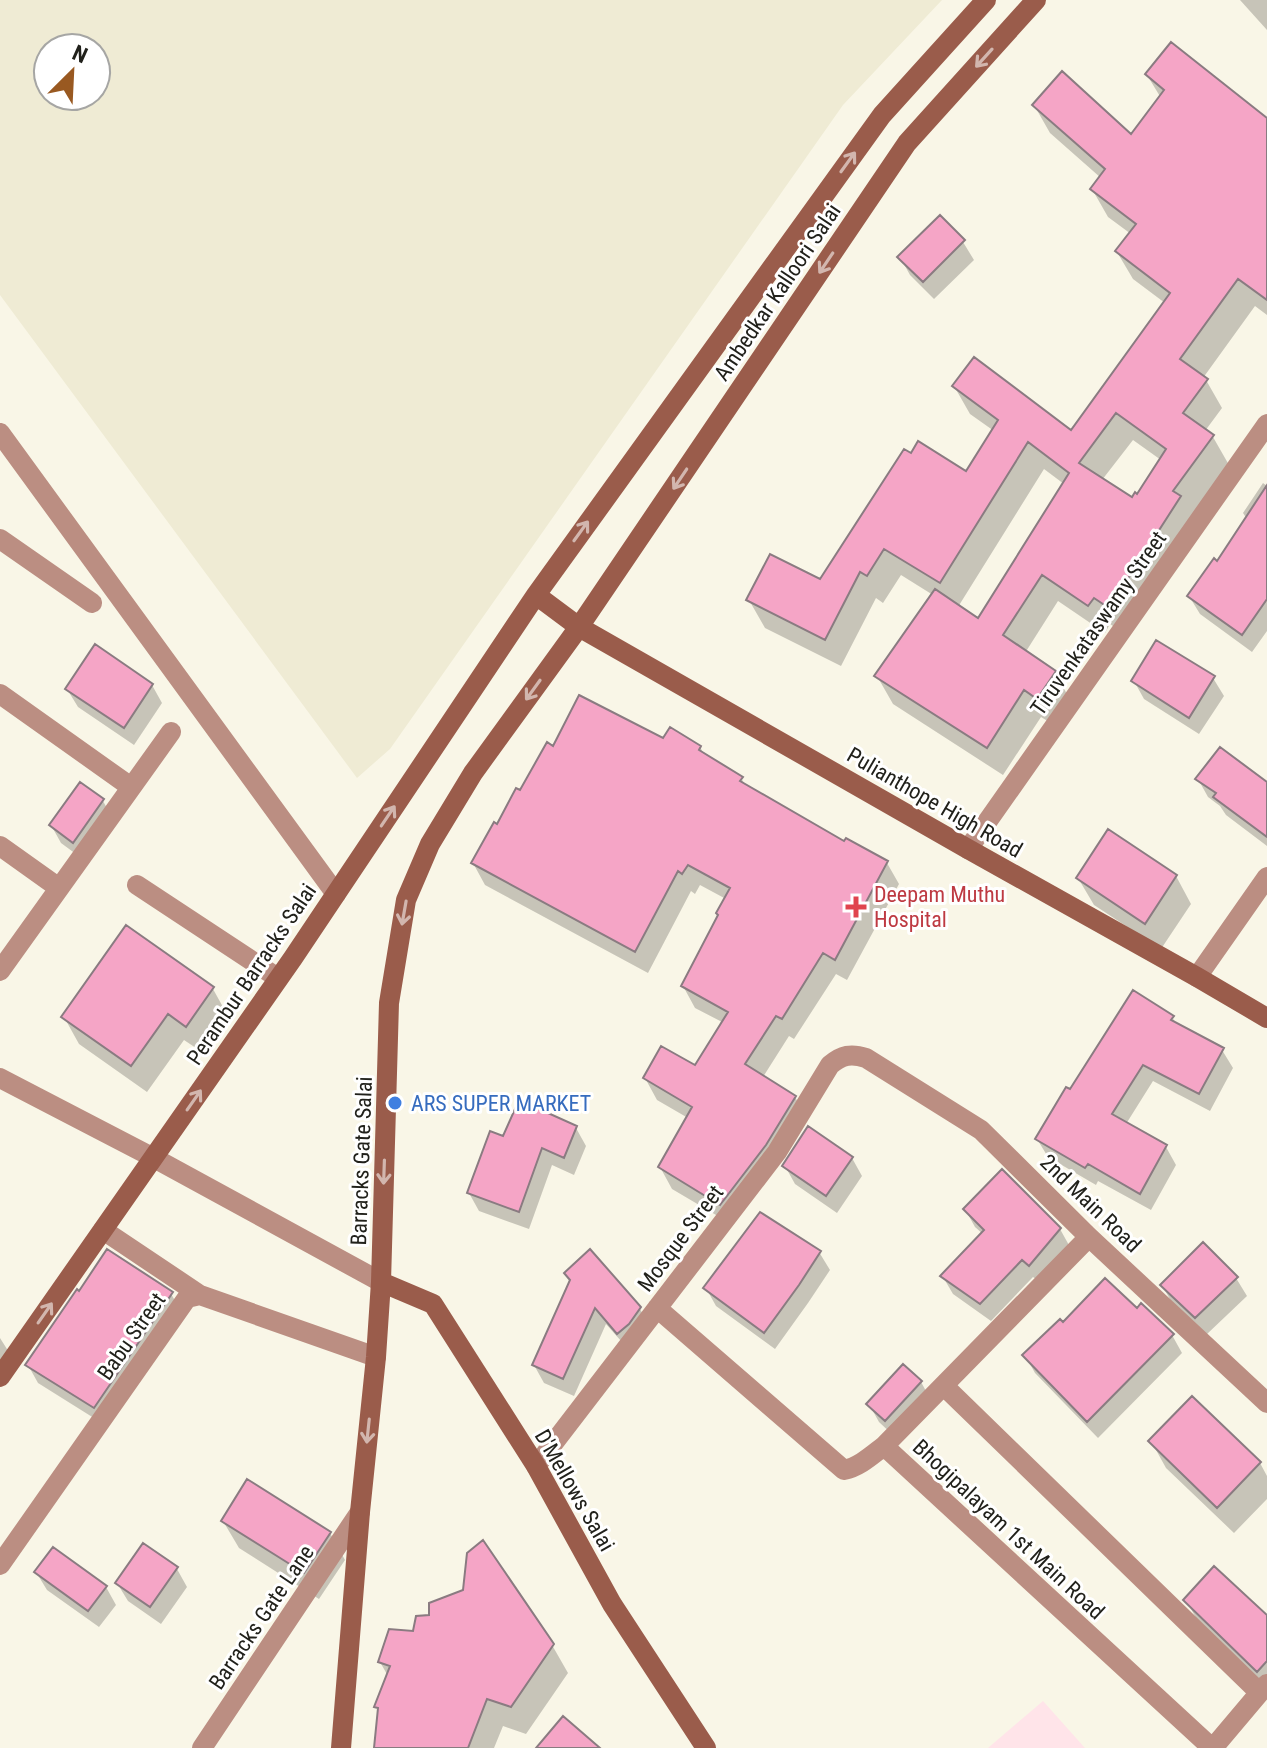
<svg xmlns="http://www.w3.org/2000/svg" width="1267" height="1748" font-family="'Roboto Condensed',sans-serif">
	<style>
		.commercial { fill: #ffe4e9 }
		.built { fill: #efebd4; fill-rule: evenodd }
		.shadow { fill: #0003; fill-rule: evenodd }
		.building { fill: #f5a5c6; stroke: #8a7b81; stroke-width: 2; fill-rule: evenodd }
		.lines { fill: none; stroke-linecap: round; stroke-linejoin: round }
		.minor { stroke: #bb8e82; stroke-width: 20 }
		.tertiary { stroke: #bb8e82; stroke-width: 20 }
		.secondary { stroke: #9a5c4b; stroke-width: 20 }
		.oneway { stroke: #d2b6ae }
		.health-dot { fill: #e0444e; stroke: #fff; stroke-width: 3 }
		.shop-dot { fill: #3f7fe0; stroke: #fff; stroke-width: 3 }
		.labels { text-anchor: middle; stroke-width: 6; stroke-linejoin: round; paint-order: stroke }
		.street-label { font-size: 22px; fill: #21211b; stroke: #fff }
		.health-label { font-size: 22px; fill: #be3a42; stroke: #fff; text-anchor: start }
		.shop-label { font-size: 22px; fill: #366cbe; stroke: #fff; text-anchor: start }
	</style>
	<rect width="100%" height="100%" fill="#f9f6e7"/>
	<path class="commercial" d="M1043,1701L1085,1748H988Z"/>
	<path class="built" d="M0,0H942L843,105L390,749L357,778L0,295ZM48,48H96V96H48Z"/>
	<path class="shadow" d="M1240,0H1267V30Z
		M1147,75L1267,120V315L1255,306L1203,378L1206,380L1222,408L1205,431L1213,437L1229,465L1126,635L1110,624L1105,633L1058,601L1025,653L1055,673L1071,701L1054,725L1041,717L1003,775L893,704L877,676L933,595L901,575L883,603L876,598L841,666L765,628L749,600L820,582L967,474L994,431L970,414L954,386L1071,432L1165,303L1133,279L1117,252L1131,234L1108,217L1092,189L1101,178L1050,133L1034,105L1132,137L1161,98ZM1133,440L1161,460L1138,497L1132,500L1102,480ZM1044,469L1064,484L979,621L958,607Z
		M940,218L963,242L974,260L934,299L910,275L900,257Z
		M1263,483L1267,486V631L1252,652L1200,614L1189,596L1217,563L1247,519L1243,513Z
		M1213,678L1224,696L1199,734L1144,699L1134,681Z
		M152,685L162,703L134,745L78,707L67,689Z
		M664,741L700,747L705,756L741,778L746,786L845,844L887,863L899,884L847,980L836,974L794,1039L789,1036L763,1077L795,1097L807,1118L733,1225L672,1189L660,1167L688,1118L657,1100L645,1078L696,1068L724,1023L695,1008L683,986L726,899L700,885L695,894L691,891L648,973L485,885L473,863L553,748Z
		M1198,779L1267,785V846L1226,815L1220,806L1208,797Z
		M80,785L103,801L113,819L84,860L61,843L51,825Z
		M1176,876L1191,904L1161,949L1094,905L1078,878Z
		M213,989L228,1016L202,1052L184,1040L147,1092L79,1044L64,1017Z
		M1172,1017L1177,1025L1222,1050L1233,1068L1210,1111L1153,1081L1126,1124L1166,1147L1176,1165L1151,1210L1098,1181L1096,1185L1048,1157L1037,1139L1071,1092Z
		M576,1128L586,1146L574,1175L552,1165L529,1229L479,1211L469,1193L504,1139Z
		M852,1158L862,1176L837,1213L795,1184L785,1166Z
		M965,1209L1060,1229L1070,1247L1040,1282L1033,1277L991,1321L953,1294L943,1277L983,1234L975,1227Z
		M819,1252L830,1270L808,1303L775,1349L716,1306L706,1288Z
		M566,1273L640,1309L650,1327L629,1350L606,1324L574,1396L544,1383L534,1365L571,1282Z
		M1236,1278L1247,1296L1206,1335L1172,1303L1162,1285Z
		M171,1294L182,1312L105,1425L38,1383L28,1365Z
		M1137,1310L1172,1335L1182,1353L1098,1438L1035,1373L1025,1355L1063,1325Z
		M0,1338L12,1357L0,1376Z
		M921,1382L931,1400L896,1438L879,1422L869,1404Z
		M1151,1441L1260,1463L1267,1476V1499L1234,1533L1166,1468Z
		M223,1521L330,1533L345,1560L319,1599L239,1548Z
		M177,1569L187,1587L161,1624L128,1601L117,1583Z
		M36,1572L106,1587L116,1605L99,1627L47,1590Z
		M1186,1600L1267,1617V1691L1201,1627Z
		M552,1645L568,1673L526,1734L503,1726L494,1748H376L379,1713L376,1706L388,1676L380,1662Z"/>
	<path class="building" d="M1171,42L1267,118V300L1238,279L1180,359L1208,379L1183,413L1214,435L1173,491L1181,496L1109,608L1094,598L1088,606L1042,575L1003,635L1056,671L1037,699L1024,690L987,748L874,676L935,589L978,618L1069,473L1028,442L940,583L884,549L867,576L860,572L825,640L746,600L770,554L820,579L904,449L911,453L918,441L966,471L998,420L952,386L974,357L1071,430L1170,293L1115,251L1136,224L1090,189L1105,169L1032,105L1062,71L1131,134L1164,90L1145,74ZM1116,413L1166,449L1137,494L1135,492L1132,497L1079,463Z
		M940,215L965,240L923,282L897,257Z
		M1267,485V599L1242,635L1187,596L1214,558L1217,561Z
		M1156,640L1215,676L1189,718L1131,681Z
		M95,644L153,684L124,728L65,689Z
		M579,695L663,738L670,727L701,746L699,750L743,777L740,781L844,841L846,838L888,861L835,960L823,953L782,1019L776,1016L745,1064L796,1096L766,1145L720,1205L658,1167L692,1107L643,1078L661,1046L695,1065L728,1012L681,986L718,915L716,913L730,888L688,865L682,874L678,871L635,952L471,863L494,822L497,824L516,788L520,790L547,742L553,746Z
		M1220,747L1267,782V837L1213,797L1216,793L1195,779Z
		M80,782L104,799L73,843L49,825Z
		M1108,829L1177,875L1145,924L1076,878Z
		M126,925L214,987L186,1027L168,1014L131,1066L61,1017Z
		M1133,990L1174,1016L1171,1020L1224,1048L1199,1094L1143,1065L1112,1114L1167,1145L1140,1194L1088,1164L1085,1168L1035,1139L1066,1087L1070,1089Z
		M519,1100L577,1126L564,1158L542,1148L519,1212L467,1193L490,1131L503,1136Z
		M808,1126L853,1157L826,1196L782,1166Z
		M1002,1169L1061,1228L1029,1266L1022,1260L980,1304L940,1276L984,1230L963,1209Z
		M760,1212L821,1251L799,1285L764,1333L703,1288Z
		M1203,1242L1238,1277L1195,1318L1160,1285Z
		M107,1249L173,1292L94,1408L25,1365L77,1289L79,1291Z
		M590,1249L641,1307L629,1324L617,1334L595,1308L563,1379L532,1365L570,1280L564,1273Z
		M1105,1278L1137,1308L1141,1303L1174,1334L1087,1422L1022,1355L1060,1319L1063,1322Z
		M903,1364L922,1381L885,1421L866,1404Z
		M1192,1396L1261,1462L1217,1508L1148,1441Z
		M247,1479L331,1532L304,1573L221,1521Z
		M483,1540L554,1644L511,1707L487,1699L468,1748H374L378,1708L374,1707L390,1666L378,1662L389,1629L413,1631L416,1616L429,1615V1603L463,1590L467,1553Z
		M143,1543L178,1567L150,1607L115,1583Z
		M53,1547L107,1586L88,1611L34,1572Z
		M1214,1566L1267,1615V1661L1257,1672L1183,1600Z
		M563,1716L600,1748H536Z"/>
	<g class="lines">
		<path class="minor" d="M0,433L336,894
			M0,539L92,603
			M0,694L131,787
			M0,846L59,888
			M968,849L1267,424
			M137,885L278,978
			M0,971L171,732
			M1197,977L1267,877
			M154,1158L381,1282
			M103,1230L200,1295
			M1089,1237L884,1446L1212,1748
			M657,1308L844,1470C859,1467 871,1456 884,1446
			M944,1386L1259,1692
			M536,1466L777,1152L830,1065C842,1055 851,1053 866,1058L981,1130L1089,1237L1267,1403
			M0,1565L187,1298L200,1295L376,1357
			M202,1748L360,1512
			M1213,1748L1267,1684"/>
		<path class="tertiary" d="M0,1078L154,1158"/>
		<path class="secondary" d="M536,595L579,627L968,849L1197,977L1267,1018
			M381,1282L433,1304L536,1466L612,1604L706,1748
			M0,1377L293,958L536,595L882,115L986,0
			M341,1748L360,1512L376,1357L381,1282L389,1003L406,900L430,844L473,773L579,627L907,143L1036,0"/>
	</g>
	<defs><path id="oneway-shaft" d="M-6 0H5M1.5-3L5.5 0L1.5 3" fill="none" stroke-width="1.6" stroke-linecap="round" stroke-linejoin="round" transform="scale(2)"/></defs>
	<g class="oneway">
		<use href="#oneway-shaft" transform="translate(984 58) rotate(132)"/>
		<use href="#oneway-shaft" transform="translate(848 162) rotate(-54)"/>
		<use href="#oneway-shaft" transform="translate(826 263) rotate(124)"/>
		<use href="#oneway-shaft" transform="translate(680 479) rotate(124)"/>
		<use href="#oneway-shaft" transform="translate(581 531) rotate(-54)"/>
		<use href="#oneway-shaft" transform="translate(533 690) rotate(126)"/>
		<use href="#oneway-shaft" transform="translate(388 816) rotate(-56)"/>
		<use href="#oneway-shaft" transform="translate(404 913) rotate(100)"/>
		<use href="#oneway-shaft" transform="translate(194 1100) rotate(-55)"/>
		<use href="#oneway-shaft" transform="translate(384 1172) rotate(92)"/>
		<use href="#oneway-shaft" transform="translate(45 1313) rotate(-55)"/>
		<use href="#oneway-shaft" transform="translate(368 1431) rotate(96)"/>
	</g>
	<path class="health-dot" d="M852 895h8v8h8v8h-8v8h-8v-8h-8v-8h8z"/>
	<circle class="shop-dot" cx="395" cy="1103" r="8"/>
	<g class="labels">
		<g class="street-label">
			<text transform="translate(777 292) rotate(-56)" y="8">Ambedkar Kalloori Salai</text>
			<text transform="translate(1098 623) rotate(-55)" y="8">Tiruvenkataswamy Street</text>
			<text transform="translate(935 802) rotate(30)" y="8">Pulianthope High Road</text>
			<text transform="translate(251 974) rotate(-56)" y="8">Perambur Barracks Salai</text>
			<text transform="translate(361 1161) rotate(-88)" y="8">Barracks Gate Salai</text>
			<text transform="translate(1091 1203) rotate(44)" y="8">2nd Main Road</text>
			<text transform="translate(680 1238) rotate(-53)" y="8">Mosque Street</text>
			<text transform="translate(131 1336) rotate(-55)" y="8">Babu Street</text>
			<text transform="translate(575 1490) rotate(60)" y="8">D'Mellows Salai</text>
			<text transform="translate(1009 1529) rotate(43)" y="8">Bhogipalayam 1st Main Road</text>
			<text transform="translate(261 1617) rotate(-56)" y="8">Barracks Gate Lane</text>
		</g>
		<g class="health-label">
			<text x="874" y="902">Deepam Muthu<tspan x="874" dy="25">Hospital</tspan></text>
		</g>
		<g class="shop-label">
			<text x="411" y="1111">ARS SUPER MARKET</text>
		</g>
	</g>
	<g transform="translate(72 72) rotate(24)"><circle r="38" fill="#ffffff" stroke="#a6a6a4" stroke-width="2"/>
	<path d="M0-6L14 30L0 20L-14 30Z" fill="#995921"/>
	<text y="-12" font-size="22" font-weight="bold" text-anchor="middle" fill="#21211b">N</text>
	</g>
</svg>
